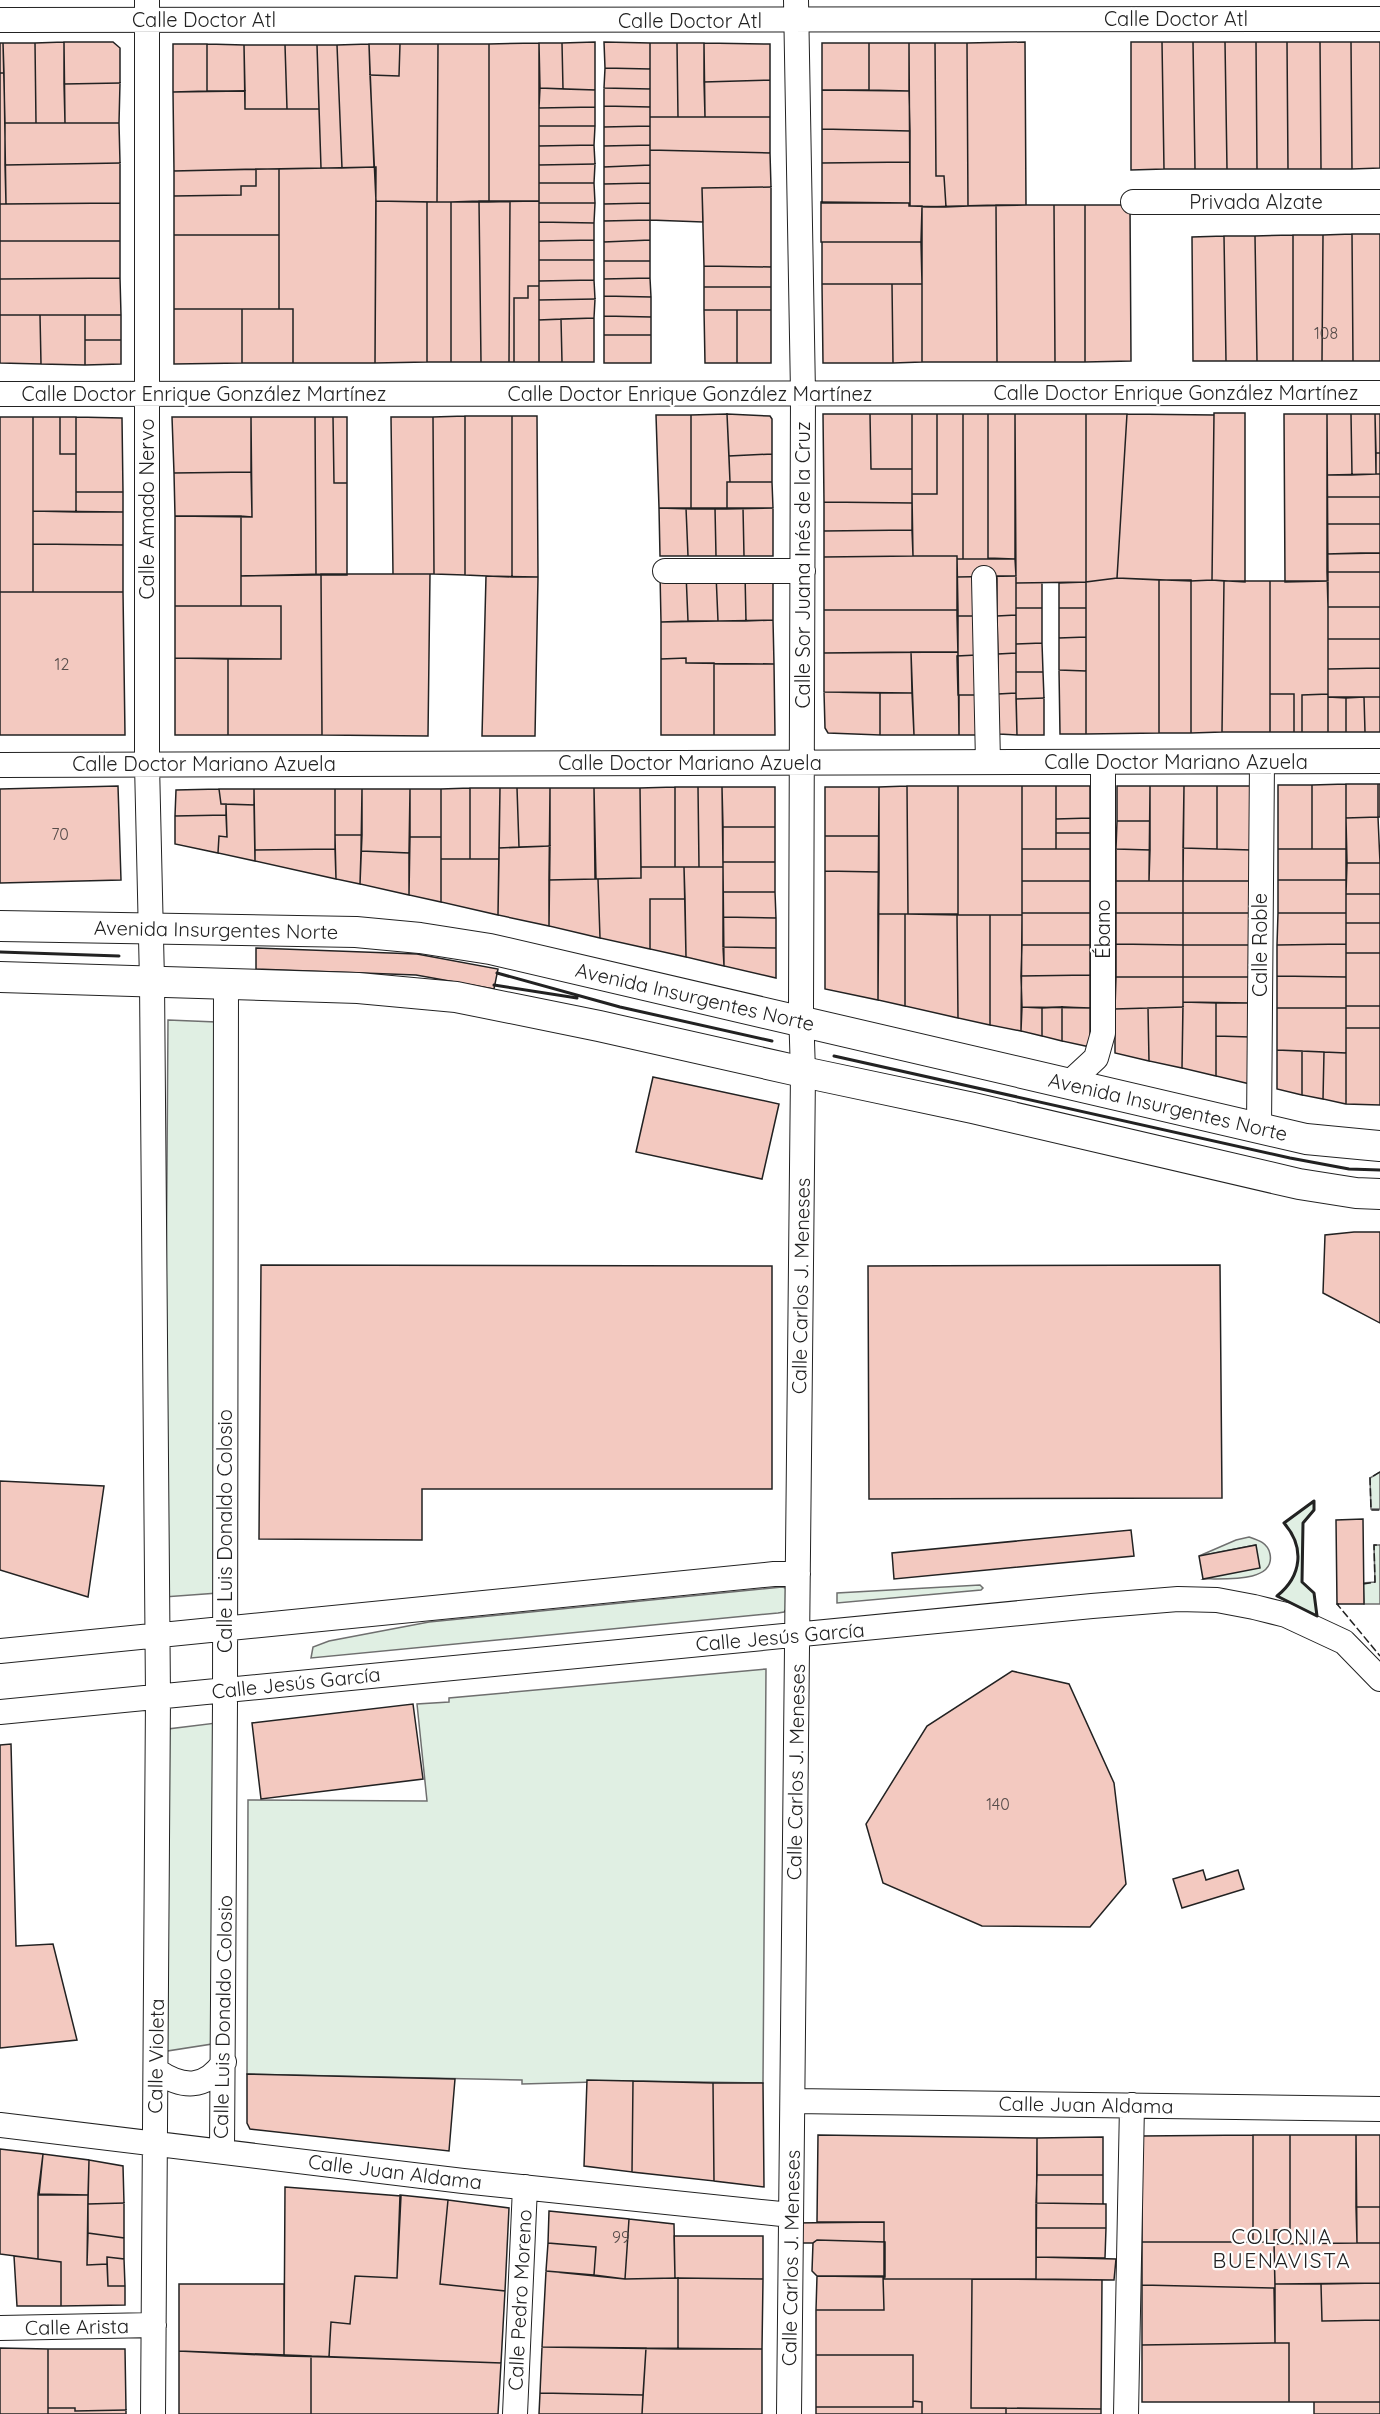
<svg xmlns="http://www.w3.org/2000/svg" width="1380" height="2414" font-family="Quicksand,sans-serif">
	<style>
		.green { fill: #e0efe3; stroke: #6f6f6f; stroke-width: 1.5 }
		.building { fill: #f3c9c0; stroke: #222; stroke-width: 1.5 }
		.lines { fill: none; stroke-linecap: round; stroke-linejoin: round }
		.minor-casing { stroke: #222; stroke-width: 26 }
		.major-casing { stroke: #222; stroke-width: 32 }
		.minor { stroke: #fff; stroke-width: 24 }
		.major { stroke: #fff; stroke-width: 30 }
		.fence { stroke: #222; stroke-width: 1.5; stroke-dasharray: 8 3; stroke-linecap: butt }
		.wall { stroke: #222; stroke-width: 3 }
		.labels { text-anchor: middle; stroke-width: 4.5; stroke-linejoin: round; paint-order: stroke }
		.number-label { font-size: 16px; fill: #564c4a }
		.street-label { font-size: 20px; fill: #222; stroke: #fff }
		.neighbourhood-label { font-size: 21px; letter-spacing: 1.5px; fill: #222; stroke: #fff }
	</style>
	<rect width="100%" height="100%" fill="#fff"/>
	<path class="green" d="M168,1020L216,1022L218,1593L164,1597Z
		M1380,1472V1509H1371L1370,1478Z
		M1314,1501V1510L1303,1523L1302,1582L1314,1593L1317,1616L1277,1596C1302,1576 1305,1547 1284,1523Z
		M1249,1537C1258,1540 1268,1543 1270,1554C1276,1584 1220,1578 1203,1579L1256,1545L1199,1556L1236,1540Z
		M1374,1545H1380V1604H1364L1363,1583L1375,1582Z
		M980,1585L983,1588L981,1590L837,1603V1593Z
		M782,1587L786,1588L788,1607L784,1612L778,1613L311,1658L313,1647L329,1641L429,1622Z
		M766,1669L763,2083L632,2081L522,2084V2080L247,2074L248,1800L427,1801L417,1704L449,1702V1698Z
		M216,1723L212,2044L167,2051L168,1729Z"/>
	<path class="building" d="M64,42L65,123H36L35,43Z
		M64,42H113L120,48V83L64,84Z
		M595,42V90L563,89L562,43Z
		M604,42L650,43V69L605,68Z
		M1025,42L1026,205L968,206L967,43Z
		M1131,42H1162L1164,169L1131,170Z
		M1162,42H1193L1195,169H1164Z
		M1193,42H1225L1227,169H1195Z
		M1225,42H1256L1257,169H1227Z
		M1256,42H1287L1288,169H1257Z
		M1287,42H1320L1321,169H1288Z
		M1320,42H1351L1352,169H1321Z
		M1351,42H1380V168L1352,169Z
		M0,43H3L4,73H0Z
		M3,43H35L36,123H5Z
		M539,43V201L489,202V44Z
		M539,43H562L563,89L540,88Z
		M650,43H677L678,117H650Z
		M677,43H704L705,117H678Z
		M704,43L770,44V80L704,82Z
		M822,43H869V90H822Z
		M869,43H909V91L869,90Z
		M909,43H935L936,176H944L946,207L910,206Z
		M935,43H967L968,206L946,207L944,176H936Z
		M173,44H207V91L173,92Z
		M207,44L244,45L245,91H207Z
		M369,44L374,167L342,168L337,45Z
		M369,44H400L399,76L370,75Z
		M400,44H438L437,202L376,201L370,75L399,76Z
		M438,44H489V202H437Z
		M244,45H285L287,109H245Z
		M285,45H317L319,109H287Z
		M317,45H337L342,168H321Z
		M605,68L650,69V89L604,88Z
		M0,73H4L6,204H0Z
		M770,80V117H705L704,82Z
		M120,83L119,123H65L64,84Z
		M540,88L595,90V107L539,108Z
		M604,88L650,89V107L604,106Z
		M822,90L909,91L910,131L822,129Z
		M245,91V109H319L321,168L174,171L173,92Z
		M604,106L650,107V126L604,127Z
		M595,107V126H539V108Z
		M650,117H770V153L650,150Z
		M5,123H119L120,163L5,165Z
		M539,126H595L594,145L539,146Z
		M650,126V145L604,146V127Z
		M822,129L910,131V162L822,163Z
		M594,145L595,164L539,165V146Z
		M650,145V165L604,167V146Z
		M650,150L770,153L771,187L702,188L703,222L650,220Z
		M910,162V206L909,203H822V163Z
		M120,163V203L6,204L5,165Z
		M595,164L594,183H539V165Z
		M650,165V183L604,184V167Z
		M376,167L375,363H293V309H279V169Z
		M256,169H279V235H174V196L241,195V186H256Z
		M256,169V186H241V195L174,196V171Z
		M539,183H594L595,203H539Z
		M650,183V203L604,204V184Z
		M771,187V267L704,266L702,188Z
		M376,201L427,202V362L375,363Z
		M479,201H510L509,362H481Z
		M479,201L481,362H451V202Z
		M510,201H539V286H528V298H514V362H509Z
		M427,202H451V362H427Z
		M821,202L909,203V206H922L921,242H821Z
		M120,203V241H0V204Z
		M539,203H595L594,223L539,222Z
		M650,203V220L604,221V204Z
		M996,205L997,362H922V207Z
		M996,205H1054L1055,362H997Z
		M1054,205H1085V362H1055Z
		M1085,205H1130L1131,361L1085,362Z
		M650,220V240L604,242V221Z
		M539,222L594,223V240L539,241Z
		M1352,234H1380V361H1353Z
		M1352,234L1353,361H1322L1323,235Z
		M174,235H279V309H174Z
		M1293,235V361H1257L1255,236Z
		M1293,235H1323L1322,361H1293Z
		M1224,236L1226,361H1193L1192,237Z
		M1224,236H1255L1257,361H1226Z
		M594,240V260H539V241Z
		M650,240V261H604V242Z
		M0,241H120V278L0,279Z
		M822,242H921L922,284H822Z
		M539,260H594V280L539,281Z
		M604,261H650V278L604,279Z
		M704,266L771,267V287H704Z
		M120,278L121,315H0V279Z
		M650,278L651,297L604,296V279Z
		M594,280L595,299L539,300V281Z
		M822,284H892L893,363H823Z
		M892,284H922V362L893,363Z
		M528,286H539V362H514V298H528Z
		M704,287H771V310H704Z
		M604,296L651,297V317L604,316Z
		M595,299L594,318L539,320V300Z
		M174,309H242V363L174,364Z
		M242,309H293V363H242Z
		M704,310H737V363H705Z
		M737,310H771V363H737Z
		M0,315H40L41,364L0,363Z
		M40,315H85V365L41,364Z
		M85,315H121V340H85Z
		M604,316L651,317V335H604Z
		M594,318V362H562L561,319Z
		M561,319L562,362H539V320Z
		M604,335H651V363H604Z
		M85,340H121V364L85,365Z
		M1214,413H1245V582L1212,580Z
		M727,414L730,482H727V509H691V415Z
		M727,414L770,416L772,419V454L729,456Z
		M823,414H870L871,469H912V503L824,502Z
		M870,414H912V469H871Z
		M912,414H937V494H912Z
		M937,414H963V559H957V556H913L912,494H937Z
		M963,414H988V559H963Z
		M988,414H1015V559L988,558Z
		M1015,414H1086V582L1016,583Z
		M1086,414H1127L1117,578L1086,582Z
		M1127,414L1214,415L1212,580L1191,581L1117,578Z
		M1284,414H1327L1328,581L1285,582Z
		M1327,414H1351L1352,475H1327Z
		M1351,414H1375L1376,474L1352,475Z
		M1375,414H1380V453H1376Z
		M656,415H691V509L659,508Z
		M465,416H512V577L465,575Z
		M465,416V575L434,574L433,417Z
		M512,416H537L538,577H512Z
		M0,417H33V592H0Z
		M33,417H60V454H76V512L33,511Z
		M60,417H76V454H60Z
		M76,417L122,418L123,492H76Z
		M172,417H251V472L174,473Z
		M251,417H315L316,575L241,576V516L252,517Z
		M315,417H333L334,483H347V575H316Z
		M333,417H347V483H334Z
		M391,417H433L434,574H393Z
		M1376,453H1380V474H1376Z
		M772,454V482H730L729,456Z
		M251,472L252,517L175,516L174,473Z
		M1376,474H1380V497H1327V475Z
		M727,482H772L773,508L727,509Z
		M76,492H123V512H76Z
		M1327,497H1380V524H1327Z
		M824,502L912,503V530L824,531Z
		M659,508H686L688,556H660Z
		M686,508H715L716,556H688Z
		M715,508H743L744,556H716Z
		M743,508H773V556H744Z
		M33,511L123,512V545L33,544Z
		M175,516H241V606H175Z
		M1327,524H1380V553L1327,554Z
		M912,530L913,556L824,557V531Z
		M33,544L123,545V592H33Z
		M1360,553H1380V572H1327V554Z
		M913,556H957L958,610H824V557Z
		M957,559H1015L1016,576L957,577Z
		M1327,572H1380V607H1328Z
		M660,573H686L688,621L661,622Z
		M686,573L716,574L718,621H688Z
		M321,574H430L428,736L322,735Z
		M321,574L322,735H228V659H281V606H241V576Z
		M716,574H745L746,621H718Z
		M745,574H773V620L746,621Z
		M486,576L538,577L535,736H482Z
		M997,576H1016V615L997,616Z
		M957,577H976V616H957Z
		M1117,578L1159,580V733L1086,734V582Z
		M1159,580H1191V733H1159Z
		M1212,580L1224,581L1222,732L1191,733V581Z
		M1224,581H1270V732H1222Z
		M1270,581H1328V694L1302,695V732H1294V694H1270Z
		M1086,582V608H1059V583Z
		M1016,583H1042V608H1016Z
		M0,592H123L125,735H0Z
		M175,606H281V659L175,658Z
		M1328,607H1380V639H1328Z
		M1016,608H1042V643L1016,644Z
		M1059,608H1086V637L1059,638Z
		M824,610H958V652L824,653Z
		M1016,615V653L998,654L997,616Z
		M957,616H976V655L958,656Z
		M773,620L774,664L686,663V658L661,659V622Z
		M1086,637V671L1059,670V638Z
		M1328,639H1380V668L1328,669Z
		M1042,643L1043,672H1016V644Z
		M911,652H958L959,735H914Z
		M911,652L912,693L824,692V653Z
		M1016,653V693L998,694V654Z
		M976,655L977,695H958L957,656Z
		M175,658L228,659V735H175Z
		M686,658V663H714V735H661V659Z
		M714,664H774L775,735H714Z
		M1380,668V697H1328V669Z
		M1059,670L1086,671V734H1060Z
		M1016,672H1043L1044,698L1016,699Z
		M824,692L880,693V735L828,733L825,728Z
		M880,693H912L914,735H880Z
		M1016,693L1017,735L999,734L998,694Z
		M1270,694H1294V732H1270Z
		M1328,694V732H1302V695Z
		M959,695H977V735H959Z
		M1328,697L1346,698V732H1328Z
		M1364,697L1365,732H1346V698Z
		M1364,697H1380V732H1365Z
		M1044,698V735H1017L1016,699Z
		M1346,784V849H1312V785Z
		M1346,784H1378V817L1346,818Z
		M1378,784H1380V817H1378Z
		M1278,785H1312V849H1278Z
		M118,786L121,880L0,883V789Z
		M907,786H958V915L908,914Z
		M907,786L908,914H878L879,787Z
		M958,786H1022V915H958Z
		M1022,786H1056V849H1022Z
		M1056,786H1090V818L1056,819Z
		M1117,786H1150V821H1117Z
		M1150,786H1184L1183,881H1149Z
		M1184,786H1217V849L1183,848Z
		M1217,786H1251L1252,850L1217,849Z
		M675,787V867H641L640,788Z
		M675,787H698L699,867H675Z
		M698,787H722L723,867H699Z
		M722,787H775V827H723Z
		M825,787H879V836H825Z
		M470,788H500L499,859H470Z
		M470,788V859H441V789Z
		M500,788H517L519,847L499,848Z
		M517,788H550V846L519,847Z
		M550,788H594L596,879L549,880Z
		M594,788H640L641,878L595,879Z
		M219,789L221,804H226V815L175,816L176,790Z
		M219,789H254V805L221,804Z
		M254,789H335V849L255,850Z
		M335,789H362V835H335Z
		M362,789H410L409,853L361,851Z
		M410,789H441V837H410Z
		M226,804L254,805L255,861L218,853L219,836L227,837Z
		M226,815L227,837L219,836L218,853L175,844V816Z
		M1378,817L1380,863H1347L1346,818Z
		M1090,818V833H1056V819Z
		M1117,821H1150V850L1116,849Z
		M723,827H775V862H723Z
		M1056,833H1090V849H1056Z
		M335,835H362L360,884L336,879Z
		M825,836H879V872L825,871Z
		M410,837H441V902L409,895Z
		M550,846L549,926L498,915L499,848Z
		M1183,848L1251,850V881H1183Z
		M335,849L336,879L255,861V850Z
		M1022,849H1090V881H1022Z
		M1116,849L1150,850L1149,881H1116Z
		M1278,849H1346V880H1278Z
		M361,851L409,853V895L360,884Z
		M441,859H499L498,915L441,902Z
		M723,862H775V892H723Z
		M1347,863H1380V894H1346Z
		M641,867H684L685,899H650V949L600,938L598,879L641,878Z
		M684,867H723L724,966L686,957Z
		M825,871L879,872L878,1000L825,989Z
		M596,879H598L600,938L549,926V880Z
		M1278,880H1346V913H1278Z
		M1022,881H1090V913H1022Z
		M1116,881H1183V913H1116Z
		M1183,881H1251V913H1183Z
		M723,892H775L776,918L723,917Z
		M1346,894H1380V923H1346Z
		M650,899H685L686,957L650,949Z
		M1022,913H1090V945H1022Z
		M1116,913H1183V945L1116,944Z
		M1183,913H1251V945H1183Z
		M1278,913H1346V944L1277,945Z
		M878,914H905V1006L878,1000Z
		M905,914H957L958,1018L905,1006Z
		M957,915H990V1025L958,1018Z
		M990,915H1022L1021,1031L990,1025Z
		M723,917L776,918V948L723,947Z
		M1346,923H1380V953H1346Z
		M1116,944L1183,945V977H1116Z
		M1346,944V977L1277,976V945Z
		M1022,945H1090V975L1021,976Z
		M1183,945H1251V977H1183Z
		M723,947L776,948V978L724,966Z
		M256,948L417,954L498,969L494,989L416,975L256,969Z
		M1346,953H1380V1006H1346Z
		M1090,975V1008L1022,1007L1021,976Z
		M1277,976L1346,977V1008H1277Z
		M1116,977H1183V1007L1115,1009Z
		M1183,977H1251L1250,1003L1183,1002Z
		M1183,1002L1216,1003V1076L1182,1068Z
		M1216,1003H1250V1037L1216,1036Z
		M1346,1006H1380V1028H1346Z
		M1022,1007L1042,1008V1036L1021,1031Z
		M1062,1007L1090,1008V1047L1062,1041Z
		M1062,1007V1041L1042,1036V1008Z
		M1183,1007L1182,1068L1149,1061L1148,1008Z
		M1148,1008L1149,1061L1115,1053V1009Z
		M1277,1008H1346V1053L1277,1050Z
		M1346,1028H1380V1105L1346,1104Z
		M1216,1036L1250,1037V1084L1216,1076Z
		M1277,1050L1302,1051V1095L1277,1089Z
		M1302,1051L1324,1052L1323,1099L1302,1095Z
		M1324,1052L1346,1053V1104L1323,1099Z
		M653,1077L779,1104L762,1179L636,1152Z
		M1354,1232H1380V1323L1323,1293L1325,1235Z
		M261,1265L772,1266V1489H422V1540L259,1539Z
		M1220,1265L1222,1498L869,1499L868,1266Z
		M0,1481L104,1486L88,1597L0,1570Z
		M1363,1519L1364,1604H1337L1336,1520Z
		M1131,1530L1134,1556L894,1579L892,1553Z
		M1256,1545L1260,1568L1203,1579L1199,1556Z
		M1012,1671L1069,1684L1114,1783L1126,1884L1090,1927L982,1926L883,1883L866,1824L927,1726Z
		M413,1704L423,1779L261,1799L252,1723Z
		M11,1744L16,1946L53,1944L77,2040L0,2048V1745Z
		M1203,1870L1206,1880L1238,1870L1244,1889L1182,1908L1173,1879Z
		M247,2074L455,2079L449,2151L250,2129L247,2123Z
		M587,2080L633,2081L632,2172L584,2166Z
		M633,2081L713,2083L714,2181L632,2172Z
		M713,2083H763L764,2187L714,2181Z
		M818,2135L1037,2138L1036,2279H884V2222H817Z
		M1253,2135V2242H1142V2136Z
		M1253,2135H1290V2229L1274,2230V2242H1253Z
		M1290,2135H1356L1357,2243L1274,2244V2230L1290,2229Z
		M1356,2135H1380V2207H1356Z
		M1103,2137V2175H1037V2138Z
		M0,2149L43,2154L38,2194V2259L0,2254Z
		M43,2154L89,2160L88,2195H39Z
		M89,2160L123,2166L124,2203L88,2204Z
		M1037,2175H1103V2204L1036,2203Z
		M285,2187L401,2196L397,2278L355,2276L350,2324L331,2322L329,2357L284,2356Z
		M38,2194L88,2195L87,2265L107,2264L108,2286H125V2305L61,2306V2262L38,2259Z
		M400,2195L448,2200L440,2284L505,2291L501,2363L329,2357L331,2322L350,2324L355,2276L397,2278Z
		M448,2200L509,2208L505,2291L440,2284Z
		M124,2203V2238L88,2233V2204Z
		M1036,2203L1106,2204V2228H1036Z
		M1356,2207H1380V2243H1357Z
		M549,2211L629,2219L625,2279L594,2275L596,2247L548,2243Z
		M629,2219L674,2224L675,2278L625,2279Z
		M884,2222V2242L817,2240L813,2243H793V2223Z
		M1036,2228H1106L1105,2258L1036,2257Z
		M88,2233L124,2238V2259L107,2257V2264L87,2265Z
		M674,2236H763V2279L675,2278Z
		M817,2240L885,2242V2277L817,2276L812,2271L813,2243Z
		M1142,2242H1274L1275,2288L1142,2285Z
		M548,2243L596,2247L594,2275L546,2271Z
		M1357,2243H1380V2283L1275,2284L1274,2244Z
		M14,2256L61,2262V2306H17Z
		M107,2257L124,2259L125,2286H108Z
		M1036,2257L1116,2259L1114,2280L1036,2279Z
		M546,2271L625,2279L678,2278V2349L542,2347Z
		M817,2276H883L884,2310H816Z
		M883,2276L884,2279H972L971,2408H1006V2414H922V2402L913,2401V2355H816V2310H884Z
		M678,2278L763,2279L762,2349H678Z
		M972,2279L1102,2280L1101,2409L971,2408Z
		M1380,2283V2320L1322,2321L1321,2284Z
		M179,2284H284V2356L179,2351Z
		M1275,2284H1321L1322,2321L1380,2320V2402H1289V2343H1275Z
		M1142,2285L1274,2288L1275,2343L1142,2345Z
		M1275,2343H1289V2402H1142V2345Z
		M542,2347L646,2348L643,2395L540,2393Z
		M0,2348L48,2349V2414H0Z
		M646,2348L762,2349V2414H642Z
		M48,2349H125L126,2410L75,2411V2408H48Z
		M179,2351L311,2356V2414H179Z
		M816,2355H913V2407H816Z
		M311,2356L501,2363L498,2414H311Z
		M540,2393L643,2395L642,2414H539Z
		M913,2401L922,2402V2414H816V2407H913Z
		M1314,2402H1380V2414H1314Z
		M48,2408H75V2411L126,2410V2414H48Z
		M1006,2408L1101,2409V2414H1006Z"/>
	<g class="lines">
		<g class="minor-casing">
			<path id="minor" d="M147,0V764L152,981L158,1697L153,2414
				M0,20L1380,19
				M1133,202H1380
				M0,394L1380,393
				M665,571H803
				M984,578L988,762
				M0,765L1380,761
				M1068,1084L1096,1058L1103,1033V762
				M1259,1128L1262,762
				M0,1651L774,1574H798
				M0,1712L1092,1606L1178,1599L1217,1600L1254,1607L1286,1615L1344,1642L1380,1679
				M157,2071C182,2088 205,2090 224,2062
				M793,2101L1380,2109
				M0,2125L463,2181L791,2215
				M222,2150L225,1702L226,984
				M0,2328L154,2325
				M515,2414L525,2187
				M789,2414L803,1072L801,1010L803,393L796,0
				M1126,2414L1132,2105"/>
		</g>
		<g class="major-casing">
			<path id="major" d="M0,926L356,932L420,938L490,949L1306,1139L1380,1146
				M0,977L358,988L456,997L599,1026L803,1072L973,1108L1299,1184L1356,1193L1380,1194"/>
		</g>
		<use href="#minor" class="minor"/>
		<use href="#major" class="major"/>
		<path class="fence" d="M1380,1472L1370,1478L1371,1510H1380
			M1363,1584L1375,1582L1374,1545H1380
			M1339,1604H1337L1380,1656"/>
		<path class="wall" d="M0,952L119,956
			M497,973L620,1007L772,1041
			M494,985L577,998
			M834,1056L1290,1158L1349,1169L1380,1170
			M1314,1501V1510L1303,1523L1302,1582L1314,1593L1317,1616L1277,1596C1302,1576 1305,1547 1284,1523Z"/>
	</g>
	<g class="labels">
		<g class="number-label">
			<text x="1326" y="339">108</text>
			<text x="62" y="670">12</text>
			<text x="60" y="840">70</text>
			<text x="998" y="1810">140</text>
			<text x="621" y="2243">99</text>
		</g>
		<g class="street-label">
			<text x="1176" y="26">Calle Doctor Atl</text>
			<text x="204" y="27">Calle Doctor Atl</text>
			<text x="690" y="28">Calle Doctor Atl</text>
			<text x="1256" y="209">Privada Alzate</text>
			<text x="1176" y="400">Calle Doctor Enrique González Martínez</text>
			<text x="204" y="401">Calle Doctor Enrique González Martínez</text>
			<text x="690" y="401">Calle Doctor Enrique González Martínez</text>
			<text transform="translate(147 509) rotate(-90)" y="7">Calle Amado Nervo</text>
			<text transform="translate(803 565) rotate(-90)" y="7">Calle Sor Juana Inés de la Cruz</text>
			<text x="1176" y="769">Calle Doctor Mariano Azuela</text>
			<text x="690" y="770">Calle Doctor Mariano Azuela</text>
			<text x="204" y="771">Calle Doctor Mariano Azuela</text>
			<text transform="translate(1103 929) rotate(-90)" y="7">Ébano</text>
			<text transform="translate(216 930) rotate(1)" y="7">Avenida Insurgentes Norte</text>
			<text transform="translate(1260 945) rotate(-90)" y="7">Calle Roble</text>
			<text transform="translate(695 997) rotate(13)" y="7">Avenida Insurgentes Norte</text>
			<text transform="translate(1168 1107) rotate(13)" y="7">Avenida Insurgentes Norte</text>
			<text transform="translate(801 1286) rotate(-89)" y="7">Calle Carlos J. Meneses</text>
			<text transform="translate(225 1531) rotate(-90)" y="7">Calle Luis Donaldo Colosio</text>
			<text transform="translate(780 1637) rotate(-5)" y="7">Calle Jesús García</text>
			<text transform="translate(296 1683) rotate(-6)" y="7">Calle Jesús García</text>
			<text transform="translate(796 1772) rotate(-89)" y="7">Calle Carlos J. Meneses</text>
			<text transform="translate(223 2017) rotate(-89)" y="7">Calle Luis Donaldo Colosio</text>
			<text transform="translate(156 2056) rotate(-89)" y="7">Calle Violeta</text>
			<text transform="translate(1086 2105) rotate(1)" y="7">Calle Juan Aldama</text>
			<text transform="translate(395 2172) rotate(7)" y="7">Calle Juan Aldama</text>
			<text transform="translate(791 2258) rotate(-89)" y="7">Calle Carlos J. Meneses</text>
			<text transform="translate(520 2300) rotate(-87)" y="7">Calle Pedro Moreno</text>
			<text transform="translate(77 2327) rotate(-1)" y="7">Calle Arista</text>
		</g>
		<g class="neighbourhood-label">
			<text x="1282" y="2244">COLONIA<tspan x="1282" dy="24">BUENAVISTA</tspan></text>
		</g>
	</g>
</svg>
